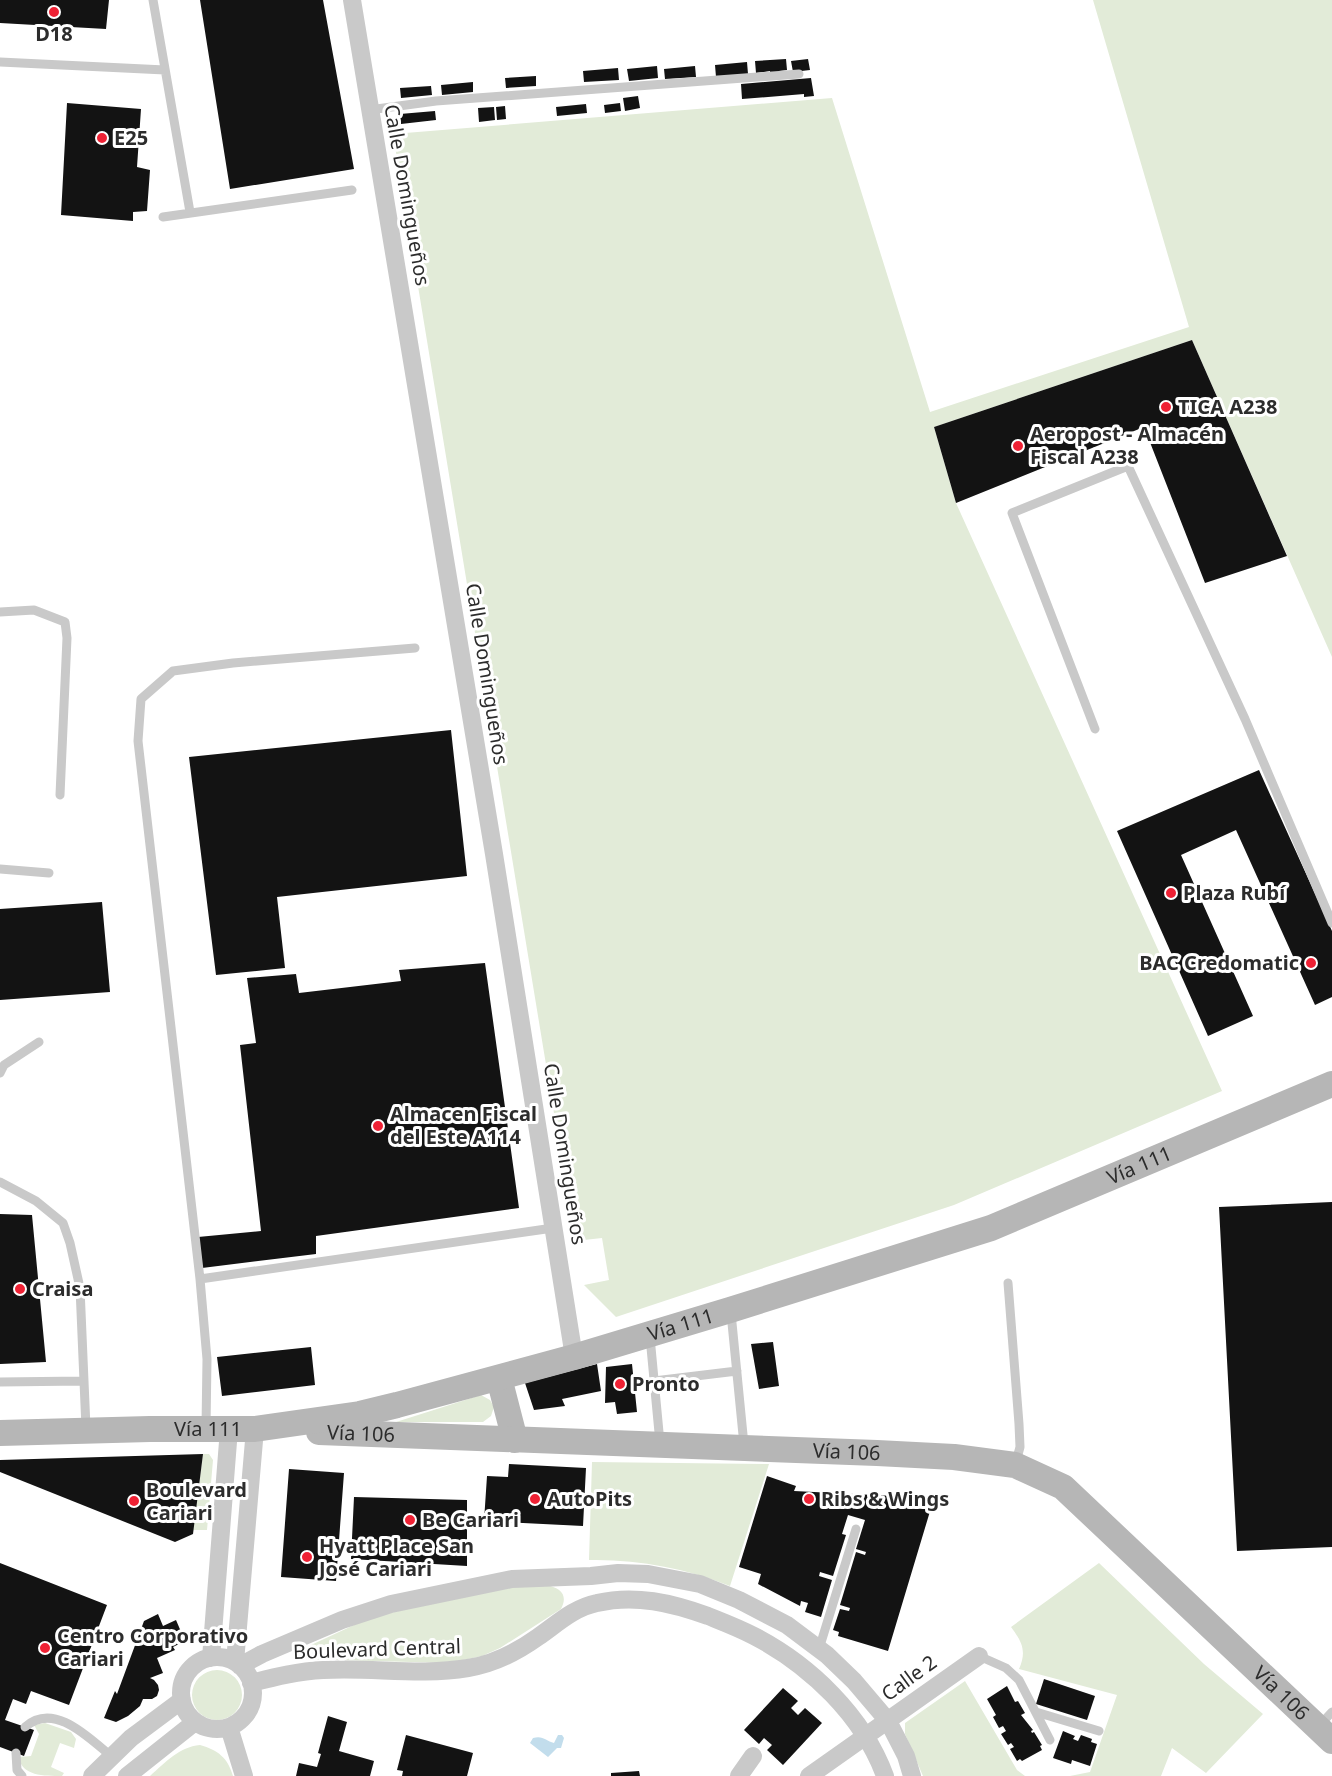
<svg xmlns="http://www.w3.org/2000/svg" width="1332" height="1776" font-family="'Noto Sans',sans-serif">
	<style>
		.green { fill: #e2ebd8 }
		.water { fill: #c2ddec }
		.building { fill: #131313 }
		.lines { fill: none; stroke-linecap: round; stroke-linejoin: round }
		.service { stroke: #c9c9c9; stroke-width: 9 }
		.minor { stroke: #c9c9c9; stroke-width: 18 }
		.secondary { stroke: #b6b6b6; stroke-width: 26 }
		.poi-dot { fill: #ef2134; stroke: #fff; stroke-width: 2 }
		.labels { text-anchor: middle; stroke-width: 6; stroke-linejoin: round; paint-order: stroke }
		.poi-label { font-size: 20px; font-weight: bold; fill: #2c2c2c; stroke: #fff; text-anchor: start }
		.street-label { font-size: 20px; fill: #2c2c2c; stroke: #fff }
	</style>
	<rect width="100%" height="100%" fill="#fff"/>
	<path class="green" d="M1093,0H1332V657L1192,340L934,427L956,503L1222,1091L954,1205L616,1317L584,1285L609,1280L602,1238L575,1241L393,134L832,98L930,412L1189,327Z
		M481,1395L490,1400L494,1407L491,1416L483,1422H396Z
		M203,1454H209L213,1460L207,1530H193Z
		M592,1462L769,1464L730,1586C685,1568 637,1559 589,1560Z
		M1099,1563L1204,1664L1263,1714L1206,1773L1172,1748L1161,1776H1070L1090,1772L1117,1695L1019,1669C1027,1651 1022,1642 1011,1627Z
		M503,1584C521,1584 577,1578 561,1609L500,1648L482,1656L449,1663L298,1659L296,1652L367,1619Z
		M192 1695a25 25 0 1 1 50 0a25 25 0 1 1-50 0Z
		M965,1681L1017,1770L1025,1776H923L905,1734V1723Z
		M45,1723L71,1732L76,1739L74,1748L60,1743L51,1767L64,1773L62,1776C44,1776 21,1776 19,1757L31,1756L39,1734L34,1725Z
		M200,1745C218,1750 228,1758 233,1776H150C166,1762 179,1747 200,1745Z"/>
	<path class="water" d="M558,1735H562L564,1738L561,1748H557L548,1757L530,1743L533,1738C543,1735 546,1741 554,1743Z"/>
	<path class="building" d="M0,0H109L106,29L0,23Z
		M200,0H323L354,169L230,189Z
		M786,59L787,70L779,71V74H770V71L756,73L755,61Z
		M808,59L810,70L793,72L791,61Z
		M747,62L748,74L716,77L715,65Z
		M657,66L658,78L629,81L627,69Z
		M695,66L696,77L665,79L664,69Z
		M618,68L619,80L584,82L583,71Z
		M536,76V86L506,88L505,78Z
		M811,78L814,96L804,97V94L742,99L741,84Z
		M473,82V92L442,95L441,85Z
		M431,86L432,95L401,98L400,88Z
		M638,96L640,108L625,111L623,98Z
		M67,103L141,109L137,167L150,170L147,211L133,212V221L61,215Z
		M620,103L621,111L605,113L604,105Z
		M586,104L587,113L557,116L556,107Z
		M505,106L506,119L497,120L496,107Z
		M494,107L495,120L479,122L478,108Z
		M435,111L436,120L401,124L400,114Z
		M1192,340L1287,556L1205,583L1144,427L956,503L934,427Z
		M451,730L467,876L277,897L285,968L216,975L189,757Z
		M1259,770L1332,931V997L1315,1005L1236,830L1181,855L1253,1016L1208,1036L1117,831Z
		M102,902L110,992L0,1000V909Z
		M485,963L519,1208L316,1236V1254L202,1268L198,1237L261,1231L240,1045L256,1043L247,978L296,974L299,993L401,981L399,970Z
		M1332,1202V1547L1237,1551L1219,1207Z
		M0,1214L32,1215L46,1362L0,1364Z
		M773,1342L779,1386L759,1389L751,1344Z
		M311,1347L315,1385L222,1396L217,1357Z
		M597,1364L601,1391L562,1399L565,1406L534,1410L525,1383Z
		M632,1364L637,1412L617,1414L615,1402L605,1403L606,1367Z
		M203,1454L193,1534L175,1542L0,1472V1460Z
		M509,1464L586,1468L583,1526L484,1521L487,1476L508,1477Z
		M289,1469L344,1473L336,1581L281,1577Z
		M767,1476L796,1486L794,1491L934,1498L888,1651L838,1636L839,1632L833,1630L840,1609L849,1611L850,1608L840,1605L856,1552L865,1555L866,1552L856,1549L865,1520L848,1515L842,1534L846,1535L833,1576L820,1572L819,1576L832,1580L821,1617L805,1612L808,1603L801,1601L800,1606L758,1584L761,1574L739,1567Z
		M354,1497L467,1500V1566L351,1559Z
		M0,1563L107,1605L69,1705L31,1691L26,1704L13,1699L5,1720L34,1730L24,1756L0,1747Z
		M158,1614L163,1626L176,1620L185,1641L173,1647L175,1650L157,1658L163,1673L150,1678L154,1680L158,1685L159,1690L157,1696L152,1699H143L140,1706L128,1716L116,1722L104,1718L115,1691L117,1694L144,1621Z
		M1044,1679L1095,1696L1087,1720L1036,1704Z
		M1007,1686L1015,1702L1018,1701L1025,1713L1021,1715L1033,1730L1031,1731L1032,1733L1034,1732L1042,1745L1040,1746L1042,1750L1022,1761L1020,1759L1017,1761L1010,1749L1014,1747L1011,1743L1008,1745L1001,1734L1006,1731L1003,1726L999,1728L993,1717L996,1715L987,1699Z
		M783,1688L798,1701L791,1708L798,1715L805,1708L822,1723L783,1765L767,1750L772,1745L764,1738L759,1744L744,1730Z
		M328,1716L347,1722L339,1751L374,1761L370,1776H296L299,1763L317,1767L321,1754L318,1753Z
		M1063,1731L1075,1736L1073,1739L1078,1741L1081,1735L1092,1739L1091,1742L1097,1744L1090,1766L1072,1760L1071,1764L1053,1758Z
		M406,1735L473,1753L467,1776H402L403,1771L397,1770Z
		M639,1771L640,1776H611V1773Z"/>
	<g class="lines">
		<path class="service" d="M153,0L190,212
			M0,62L165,70
			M369,110L436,101L799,74
			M163,217L352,190
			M0,612L34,610L65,622L67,638L60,795
			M1095,729L1012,513L1128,466L1245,719L1332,923
			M0,869L49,873
			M0,1073L4,1065L39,1042
			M0,1182L36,1201L63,1223L70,1243L80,1288L86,1428
			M200,1279L553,1228
			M1008,1283L1019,1424L1020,1447L1016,1462
			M731,1313L744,1445
			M650,1337L660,1443
			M654,1381L737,1371
			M0,1382L83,1381
			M206,1427L207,1359L200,1279L138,741L141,699L173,671L233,663L415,648
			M819,1649L856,1529
			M979,1656L1006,1668L1019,1680L1050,1740
			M1036,1712L1099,1731
			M1319,1726L1332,1712
			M25,1727C54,1701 89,1738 111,1756
			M16,1753L17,1770L22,1776"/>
		<path class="minor" d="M352,0L494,854L574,1357
			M181 1693a36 36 0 1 1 72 0a36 36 0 1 1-72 0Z
			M211,1658L229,1429
			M235,1662L255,1429
			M240,1666L262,1654L342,1620L391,1604L512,1579L591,1576L618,1573L648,1574L700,1584L739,1600L787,1625L827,1655L854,1681L888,1721L906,1756L912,1776
			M251,1683C275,1677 299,1671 323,1670C371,1667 420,1676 468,1668C494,1664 517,1652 538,1637C557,1624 573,1608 597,1603C635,1594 672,1603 708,1616C723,1622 739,1628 754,1636C810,1665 863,1716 885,1776
			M229,1727L244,1776
			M92,1776L131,1738L182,1700
			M127,1776L195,1722
			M739,1776L753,1756
			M809,1776L979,1656"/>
		<g class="secondary">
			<path d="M499,1378L515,1440"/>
			<path id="s1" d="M319,1432L877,1453L954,1457L1015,1465L1063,1487L1332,1741"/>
			<path id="s2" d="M0,1433L150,1429H255L360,1414L397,1405L574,1357L730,1310L991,1228L1332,1084"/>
		</g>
	</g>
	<g class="poi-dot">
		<circle cx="54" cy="12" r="6"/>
		<circle cx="102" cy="138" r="6"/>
		<circle cx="1166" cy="407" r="6"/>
		<circle cx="1018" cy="446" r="6"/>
		<circle cx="1171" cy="893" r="6"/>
		<circle cx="1311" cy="963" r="6"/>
		<circle cx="378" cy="1126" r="6"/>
		<circle cx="20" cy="1289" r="6"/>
		<circle cx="620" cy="1384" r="6"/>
		<circle cx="535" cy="1499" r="6"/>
		<circle cx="809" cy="1499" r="6"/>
		<circle cx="134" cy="1501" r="6"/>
		<circle cx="410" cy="1520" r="6"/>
		<circle cx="307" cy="1557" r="6"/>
		<circle cx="45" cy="1648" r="6"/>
	</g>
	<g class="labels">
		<g class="poi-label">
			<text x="54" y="41" text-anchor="middle">D18</text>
			<text x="114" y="145">E25</text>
			<text x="1178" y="414">TICA A238</text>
			<text x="1030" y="441">Aeropost - Almacén<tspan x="1030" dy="23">Fiscal A238</tspan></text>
			<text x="1183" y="900">Plaza Rubí</text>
			<text x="1299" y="970" text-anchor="end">BAC Credomatic</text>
			<text x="390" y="1121">Almacen Fiscal<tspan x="390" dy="23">del Este A114</tspan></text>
			<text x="32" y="1296">Craisa</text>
			<text x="632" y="1391">Pronto</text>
			<text x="146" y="1497">Boulevard<tspan x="146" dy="23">Cariari</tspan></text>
			<text x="547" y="1506">AutoPits</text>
			<text x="821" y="1506">Ribs &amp; Wings</text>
			<text x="422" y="1527">Be Cariari</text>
			<text x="319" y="1553">Hyatt Place San<tspan x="319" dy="23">José Cariari</tspan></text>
			<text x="57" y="1643">Centro Corporativo<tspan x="57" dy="23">Cariari</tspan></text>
		</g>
		<g class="street-label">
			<text transform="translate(407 195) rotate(80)" y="7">Calle Domingueños</text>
			<text transform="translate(487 674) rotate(81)" y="7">Calle Domingueños</text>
			<text transform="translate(565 1154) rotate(81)" y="7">Calle Domingueños</text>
			<text dy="7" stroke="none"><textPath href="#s2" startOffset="1180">Vía 111</textPath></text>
			<text dy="7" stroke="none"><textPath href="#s2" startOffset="694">Vía 111</textPath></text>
			<text dy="7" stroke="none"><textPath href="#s2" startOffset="208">Vía 111</textPath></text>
			<text dy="7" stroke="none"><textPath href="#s1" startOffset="42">Vía 106</textPath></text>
			<text dy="7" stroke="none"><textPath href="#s1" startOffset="528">Vía 106</textPath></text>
			<text transform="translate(377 1649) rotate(-2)" y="7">Boulevard Central</text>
			<text transform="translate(909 1678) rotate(-36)" y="7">Calle 2</text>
			<text dy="7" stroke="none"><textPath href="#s1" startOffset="1050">Vía 106</textPath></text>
		</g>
	</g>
</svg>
